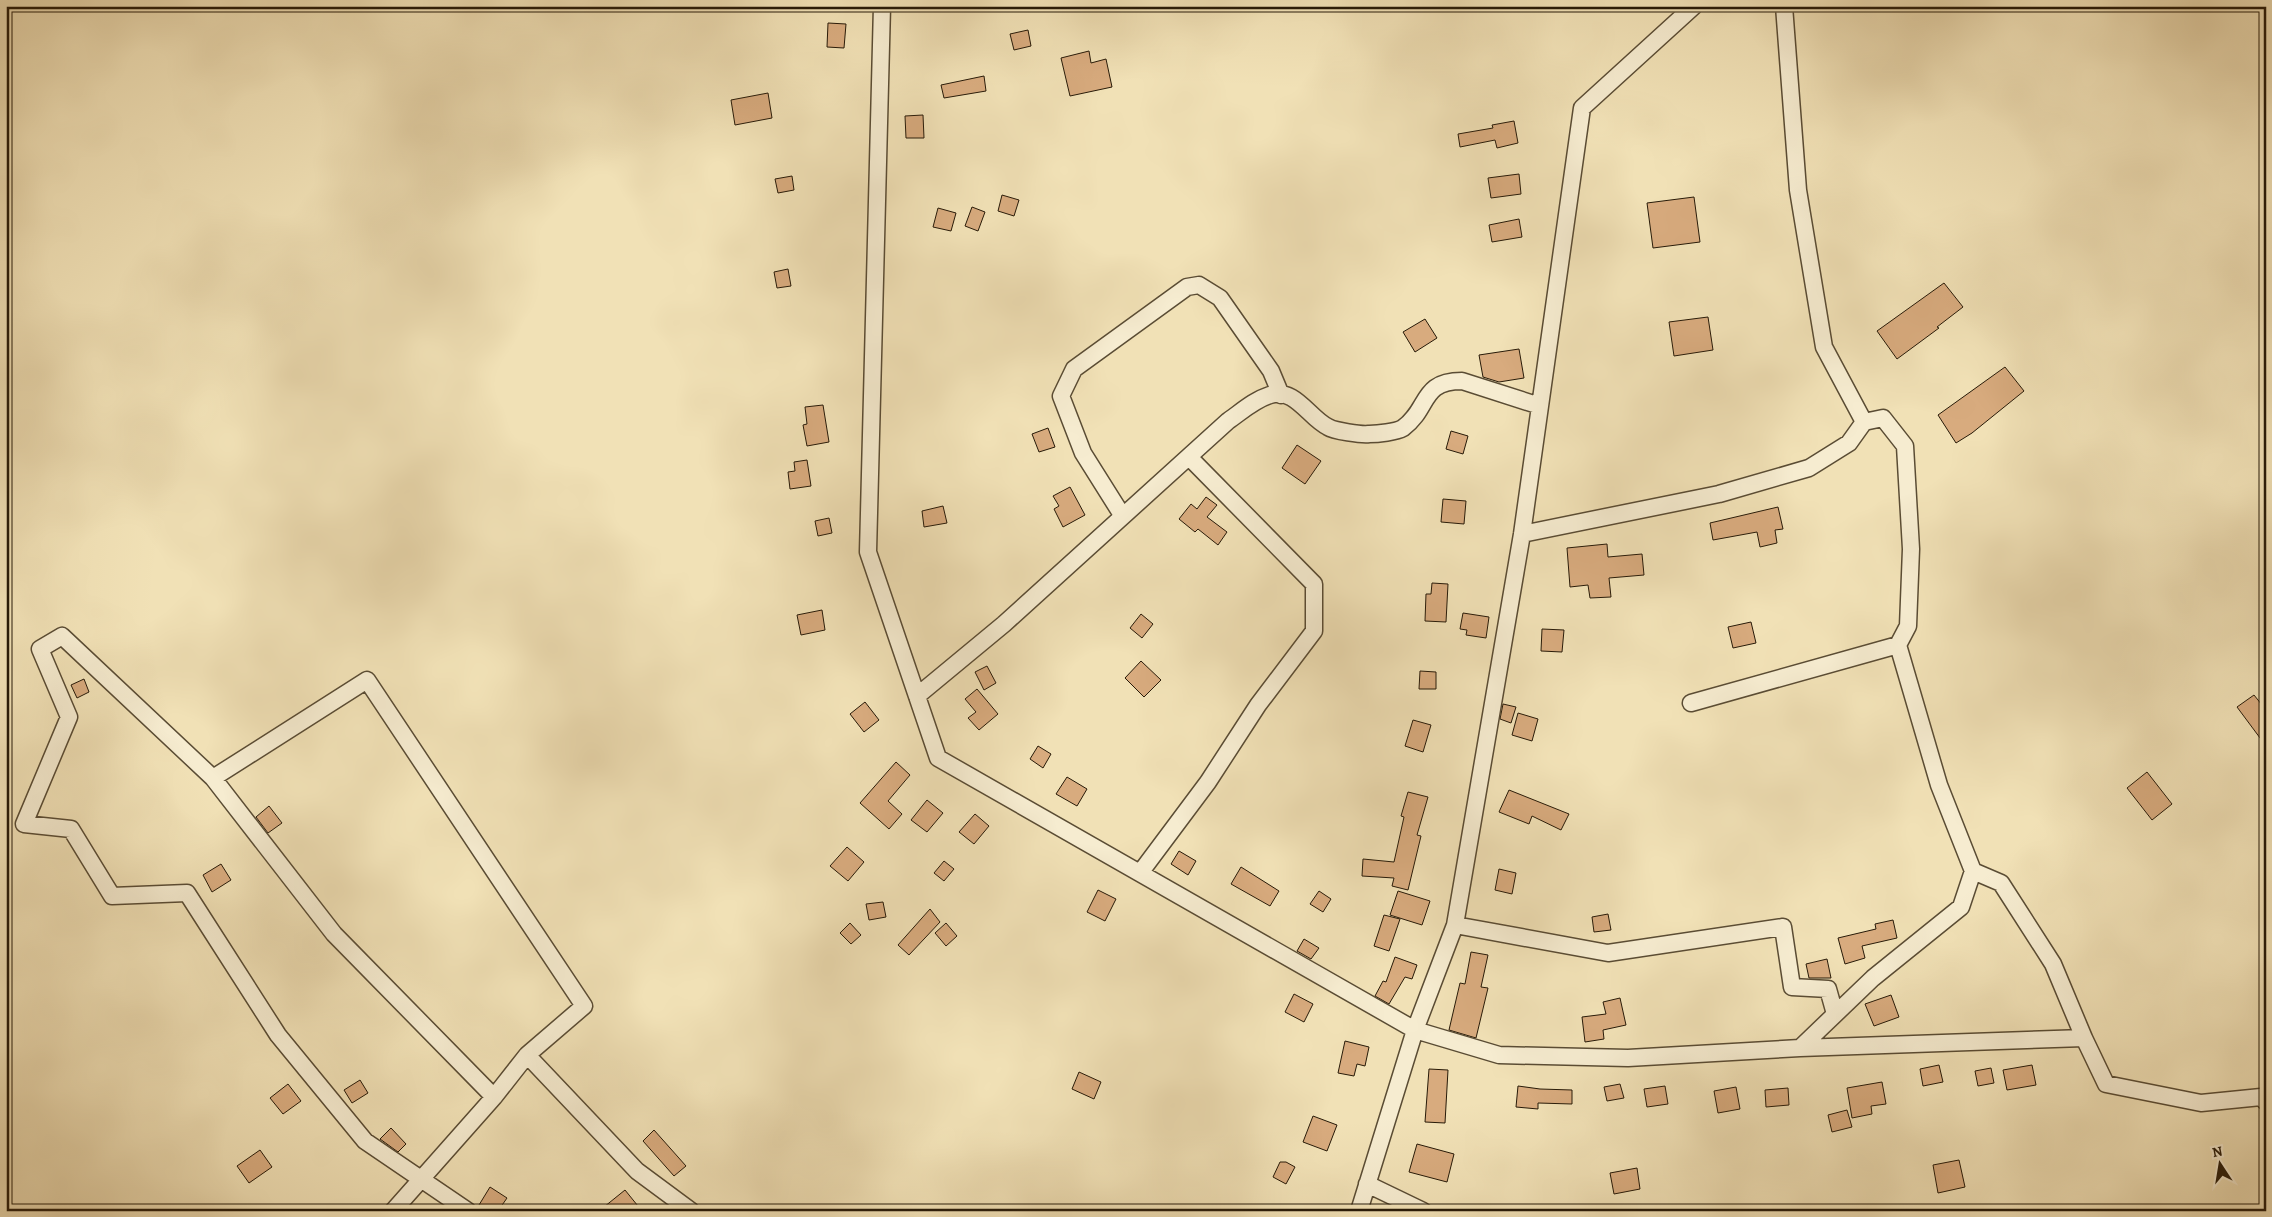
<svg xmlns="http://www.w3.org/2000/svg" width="2272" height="1217" font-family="Alegreya,serif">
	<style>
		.building { fill: #d8ab7e; stroke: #271a08 }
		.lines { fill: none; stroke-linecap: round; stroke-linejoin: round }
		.street-casing { stroke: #5a4c34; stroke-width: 19 }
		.street { stroke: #f6ecd0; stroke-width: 16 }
	</style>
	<rect width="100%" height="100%" fill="#f1e1b6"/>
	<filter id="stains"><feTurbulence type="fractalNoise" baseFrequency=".004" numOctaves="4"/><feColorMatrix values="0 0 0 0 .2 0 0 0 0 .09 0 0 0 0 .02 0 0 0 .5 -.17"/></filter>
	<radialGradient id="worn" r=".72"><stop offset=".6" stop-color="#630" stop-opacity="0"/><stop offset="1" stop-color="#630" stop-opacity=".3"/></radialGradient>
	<path class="building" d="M828,23L846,24L844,48L827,47Z
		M1028,30L1031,46L1014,50L1010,34Z
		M1089,51L1091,63L1106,59L1112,87L1070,96L1061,58Z
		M984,76L986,91L944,98L941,85Z
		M768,93L772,118L735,125L731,100Z
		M923,115L924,138H906L905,116Z
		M1514,121L1518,143L1497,148L1495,140L1460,147L1458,134L1493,128L1492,125Z
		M1519,174L1521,194L1491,198L1488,178Z
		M792,176L794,190L778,193L775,179Z
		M1002,195L1019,200L1014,216L998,211Z
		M1694,197L1700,242L1653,248L1647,203Z
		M972,207L985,212L978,231L965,226Z
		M938,208L956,213L951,231L933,227Z
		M1519,219L1522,237L1492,242L1489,225Z
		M788,269L791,286L777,288L774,272Z
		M1944,283L1963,307L1937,327L1939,328L1897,359L1877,331Z
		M1708,317L1713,350L1674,356L1669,322Z
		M1425,319L1437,338L1415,352L1403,332Z
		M1519,349L1524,378L1499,382L1483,377L1479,355Z
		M2005,367L2024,391L1972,433L1956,443L1938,415Z
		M823,405L829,442L807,446L803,425L807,424L805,407Z
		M1048,428L1055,447L1039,452L1032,434Z
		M1451,431L1468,436L1463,454L1446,449Z
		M1297,445L1321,461L1305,484L1282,468Z
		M807,460L811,486L790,489L788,472L795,471L794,462Z
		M1070,487L1085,515L1063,527L1054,509L1059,506L1053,496Z
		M1206,497L1217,505L1207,517L1227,532L1218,545L1198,529L1195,532L1179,519L1191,504L1197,509Z
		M1443,499L1466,501L1464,524L1441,522Z
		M943,506L947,523L924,527L922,511Z
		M1778,507L1783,529L1775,530L1777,543L1760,547L1757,532L1713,540L1710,523Z
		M829,518L832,533L818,536L815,521Z
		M1607,544L1608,557L1642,554L1644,575L1609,578L1611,597L1590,598L1588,585L1570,587L1567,548Z
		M1432,583L1448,584L1446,622L1425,621L1426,594H1431Z
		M822,610L825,630L801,635L797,615Z
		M1463,613L1489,617L1486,638L1466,635L1467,630L1460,629Z
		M1141,614L1153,624L1142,638L1130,628Z
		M1751,622L1756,643L1733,648L1728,627Z
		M1542,629L1564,630L1562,652L1541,651Z
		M1141,661L1161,680L1144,697L1125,678Z
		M987,666L996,683L984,690L975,672Z
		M1420,671L1436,672V689H1419Z
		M84,679L89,692L77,698L71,685Z
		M977,689L998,714L979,730L968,718L976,712L965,699Z
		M2254,695L2266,710V746L2237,707Z
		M865,702L879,720L864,732L850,714Z
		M1503,704L1516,707L1511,723L1500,719Z
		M1518,713L1538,719L1532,741L1512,735Z
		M1413,720L1431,725L1423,752L1405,746Z
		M1038,746L1051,754L1043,768L1030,759Z
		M896,762L910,775L888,801L902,814L889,829L860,803Z
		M2147,772L2172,804L2152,820L2127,788Z
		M1067,777L1087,789L1077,806L1056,794Z
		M1509,790L1569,814L1561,830L1532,816L1529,824L1499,812Z
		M1408,792L1428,797L1417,835L1421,836L1408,890L1392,886L1394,878L1362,876L1363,859L1394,862L1404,817L1401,816Z
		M927,800L943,813L927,832L911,820Z
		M269,806L282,823L268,833L256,817Z
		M975,814L989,826L974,844L959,832Z
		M847,847L864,862L848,881L830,866Z
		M1179,851L1196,861L1188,875L1171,864Z
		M944,861L954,869L944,881L934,873Z
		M221,864L231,880L212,892L203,875Z
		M1241,867L1279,891L1270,906L1231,884Z
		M1499,869L1516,873L1512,894L1495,890Z
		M1098,890L1116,899L1105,921L1087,912Z
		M1319,891L1331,899L1323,912L1310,904Z
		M1398,891L1430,901L1422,925L1390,915Z
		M883,902L886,917L869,920L866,904Z
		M930,909L940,922L909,955L898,945Z
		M1608,914L1611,930L1594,932L1592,917Z
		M1384,915L1400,919L1389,951L1374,946Z
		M1893,920L1897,938L1862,946L1865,958L1845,964L1838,938L1876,929L1875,924Z
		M850,923L861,935L851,944L840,933Z
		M946,923L957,936L946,946L935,933Z
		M1304,939L1319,948L1311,959L1297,951Z
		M1471,952L1488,955L1481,987L1488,988L1476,1038L1449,1030L1460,983L1465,984Z
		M1395,957L1417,965L1412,979L1405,977L1389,1004L1375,996L1383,981L1386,982Z
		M1827,959L1831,978H1809L1806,964Z
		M1294,994L1313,1004L1304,1022L1285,1012Z
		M1891,995L1899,1017L1874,1026L1865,1004Z
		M1620,998L1626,1025L1603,1030L1604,1039L1585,1042L1582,1017L1606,1014L1603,1002Z
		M1345,1041L1369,1047L1365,1066L1357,1064L1354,1076L1338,1073Z
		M1939,1065L1943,1082L1923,1086L1920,1069Z
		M2032,1065L2036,1085L2007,1090L2003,1070Z
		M1991,1068L1994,1083L1978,1086L1975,1071Z
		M1429,1069L1448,1070L1445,1123L1425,1122Z
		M1079,1072L1101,1082L1094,1099L1072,1089Z
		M360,1080L368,1093L352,1103L344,1090Z
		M1882,1082L1886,1104L1871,1106L1872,1114L1852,1118L1847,1088Z
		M288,1084L301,1101L283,1114L270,1098Z
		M1620,1084L1624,1098L1607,1101L1604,1087Z
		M1518,1086L1540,1089L1572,1090V1104L1538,1103V1109L1516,1107Z
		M1665,1086L1668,1104L1647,1107L1644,1089Z
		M1736,1087L1740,1109L1718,1113L1714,1091Z
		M1788,1088L1789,1105L1766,1107L1765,1090Z
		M1847,1110L1852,1127L1832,1132L1828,1115Z
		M1313,1116L1337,1125L1327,1151L1303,1142Z
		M391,1128L406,1144L398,1152L380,1139Z
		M654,1130L686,1166L674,1176L643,1141Z
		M1417,1144L1454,1154L1447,1182L1409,1172Z
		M260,1150L272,1167L249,1183L237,1166Z
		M1959,1160L1965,1187L1938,1193L1933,1165Z
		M1280,1162H1286L1295,1167L1286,1184L1273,1177Z
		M1637,1168L1640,1189L1614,1194L1610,1173Z
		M490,1187L507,1198L498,1211H487L479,1205Z
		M625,1190L642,1211H599Z"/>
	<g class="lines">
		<g class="street-casing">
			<path id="street" d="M882,6L868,552L938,758L1415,1030L1499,1055L1628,1058L1800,1048L2084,1038L2106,1084L2201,1103L2261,1097L2266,1102
				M1784,6L1798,190L1824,347L1864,422L1883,418L1905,446L1911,549L1908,626L1898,645L1939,785L1973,871L2001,883L2053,964L2084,1038
				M1122,515L1083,453L1061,396L1074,369L1187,287L1199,285L1220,298L1271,371L1281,395
				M1522,534L1719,494L1809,468L1849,443L1864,422
				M917,696L1004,624L1228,421C1241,412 1254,400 1270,395C1295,387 1309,418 1328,427C1334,431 1362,435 1369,434C1378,434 1396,432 1403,428C1430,408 1420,381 1462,381L1540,406
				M1691,703L1898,645
				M213,778L367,680L584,1006L527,1055
				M1140,873L1208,782L1258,705L1314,631V584L1189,457
				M1455,925L1608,953L1783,927L1792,987L1828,989L1835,1014
				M1800,1048L1873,978L1961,907L1973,871
				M1367,1184L1423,1211
				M393,1211L494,1097L527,1055L637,1171L691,1211
				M468,1211L365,1141L278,1035L187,893L112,896L71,829L24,824L69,717L40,649L62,636L213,778L334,934L494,1097
				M1359,1211L1415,1030L1455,925L1522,534L1582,108L1694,6"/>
		</g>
		<use href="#street" class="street"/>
	</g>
	<rect width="2272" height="1217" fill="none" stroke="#f1e1b6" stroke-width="25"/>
	<rect x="8" y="8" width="2257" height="1202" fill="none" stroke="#271a08" stroke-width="2.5"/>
	<rect x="12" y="12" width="2247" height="1192" fill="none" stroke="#271a08"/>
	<g transform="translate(2220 1164) rotate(348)" stroke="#f6ecd0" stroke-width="4" paint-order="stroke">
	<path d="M0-4L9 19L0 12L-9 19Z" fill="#271a08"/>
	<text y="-8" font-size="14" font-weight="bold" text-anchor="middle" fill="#271a08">N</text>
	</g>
	<rect width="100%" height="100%" filter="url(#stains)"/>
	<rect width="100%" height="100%" fill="url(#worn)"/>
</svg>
